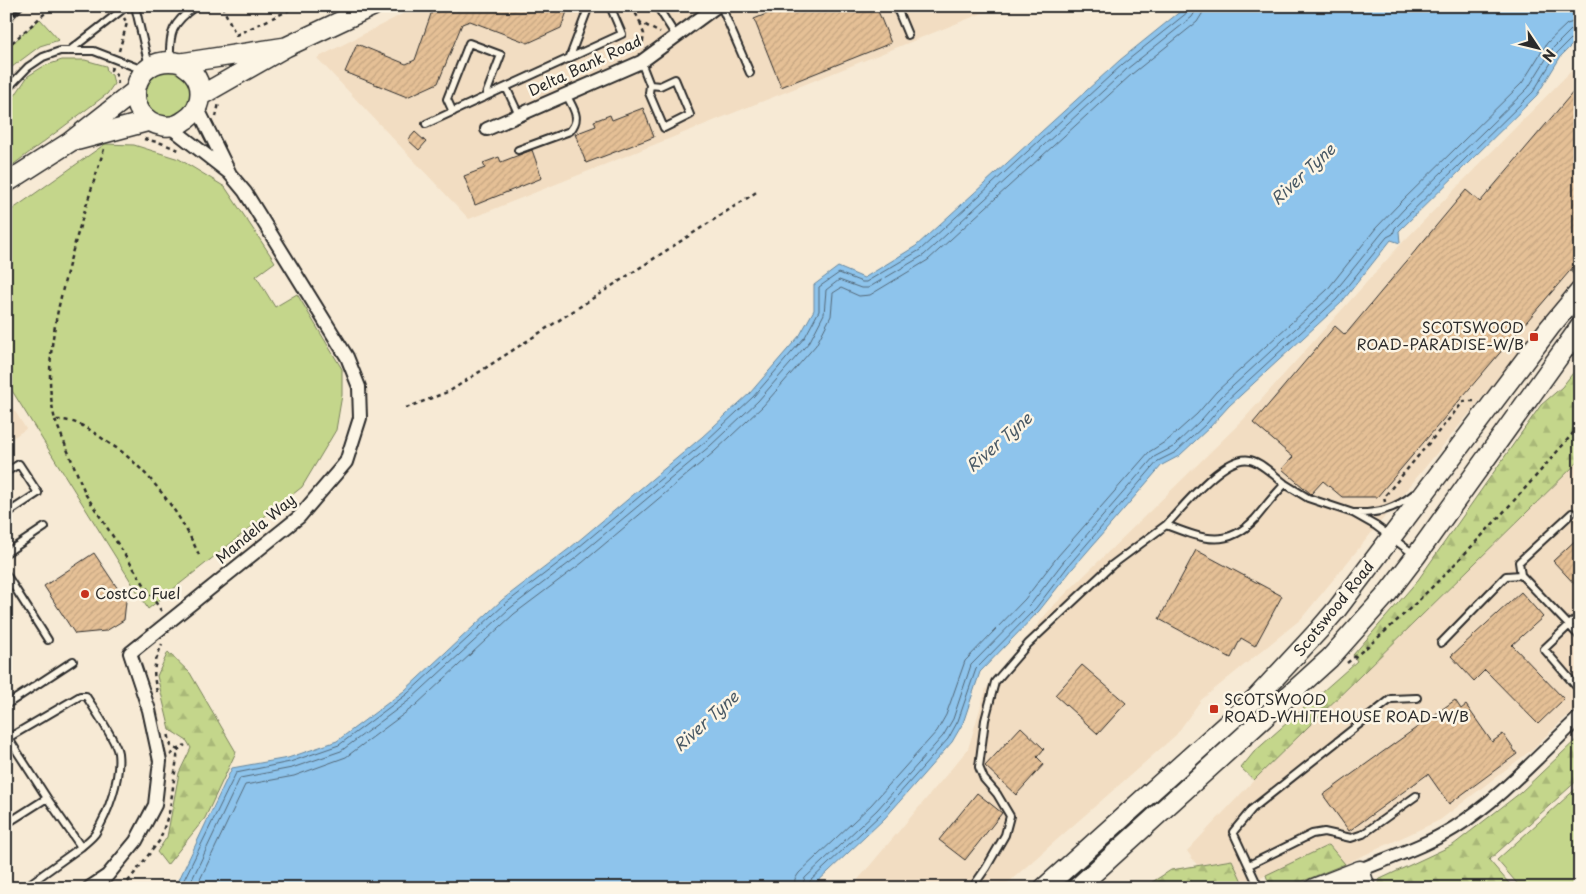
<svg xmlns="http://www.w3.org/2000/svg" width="1586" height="894" font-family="'Playpen Sans',sans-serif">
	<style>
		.built { fill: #f2ddc2 }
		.green { fill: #c4d68b; stroke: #78805b }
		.forest { fill: url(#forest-firs); stroke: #78805b }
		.water { fill: #8ec4ec; stroke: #66879f }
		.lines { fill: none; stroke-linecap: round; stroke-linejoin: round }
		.shore { stroke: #536878; stroke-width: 1 }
		.building { fill: url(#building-hatch); stroke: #2b2b2b }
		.service-casing { stroke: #2b2b2b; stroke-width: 10 }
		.minor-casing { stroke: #2b2b2b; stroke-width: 16 }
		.secondary-casing { stroke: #2b2b2b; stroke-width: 21 }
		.primary-casing { stroke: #2b2b2b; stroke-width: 22 }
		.path { stroke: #2b2b2b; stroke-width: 2.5; stroke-dasharray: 4 4; stroke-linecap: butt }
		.service { stroke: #fcf5e5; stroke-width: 6 }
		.minor { stroke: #fcf5e5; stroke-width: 12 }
		.secondary { stroke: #fcf5e5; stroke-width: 18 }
		.primary { stroke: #fcf5e5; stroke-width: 19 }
		.rail-casing { stroke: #2b2b2b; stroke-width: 5.5 }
		.rail { stroke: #fcf5e5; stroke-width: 4; stroke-dasharray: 11; stroke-linecap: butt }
		.path-bridge { stroke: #2b2b2b; stroke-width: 2.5; stroke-dasharray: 4 4; stroke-linecap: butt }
		.poi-dot { fill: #c8321e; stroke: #fcf5e5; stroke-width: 2 }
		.labels { text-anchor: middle; stroke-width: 5; stroke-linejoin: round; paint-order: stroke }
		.street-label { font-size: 15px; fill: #2b2b2b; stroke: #fcf5e5 }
		.poi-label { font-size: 15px; fill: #2b2b2b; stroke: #fcf5e5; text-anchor: start }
		.water-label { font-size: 16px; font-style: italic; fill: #495965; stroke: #fcf5e5 }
	</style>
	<defs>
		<pattern id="forest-firs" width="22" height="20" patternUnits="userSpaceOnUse" patternTransform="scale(1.25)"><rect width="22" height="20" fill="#c4d68b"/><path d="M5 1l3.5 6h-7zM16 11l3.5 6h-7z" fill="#a9b878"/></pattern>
		<pattern id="building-hatch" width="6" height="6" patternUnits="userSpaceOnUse" patternTransform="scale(1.25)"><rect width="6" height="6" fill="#e5c096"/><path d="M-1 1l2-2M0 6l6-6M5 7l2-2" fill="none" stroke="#c5a581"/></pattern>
	</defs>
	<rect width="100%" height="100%" fill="#f7ead5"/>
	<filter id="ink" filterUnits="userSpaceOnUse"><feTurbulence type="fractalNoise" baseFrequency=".02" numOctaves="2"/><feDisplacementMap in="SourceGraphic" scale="10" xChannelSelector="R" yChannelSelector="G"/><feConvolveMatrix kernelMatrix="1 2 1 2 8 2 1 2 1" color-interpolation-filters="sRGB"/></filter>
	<g filter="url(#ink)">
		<path class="built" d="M418,6H1000L469,219L317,58Z
			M1580,62V278L1301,619L1201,700L1176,735L1002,888H851L968,749L986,689L1051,608L1243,420L1401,244Z
			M6,397L26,429L6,442Z
			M1580,460V704L1530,751L1440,820L1345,864L1329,845L1244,886L1232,860L1197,865L1187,851L1254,780Z"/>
		<path class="green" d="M40,19L59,40L40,46L12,67L6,74V49Z
			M62,60H85L106,66L107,72L112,75L114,84L107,94L6,170V109L28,76L44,66Z
			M170,70C183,73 186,78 193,89L186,111C182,113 176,117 171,117C144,122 133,76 170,70Z
			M105,144L134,145L179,159L225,187L275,262L256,276L275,307L297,294L342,369V395L336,430L302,487L148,609L6,381V214Z
			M1580,785V888H1521L1497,860Z"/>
		<path class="forest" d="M1580,364V460L1254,780L1241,768L1254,752L1357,661L1353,655L1418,580L1541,405L1562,387Z
			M168,652L190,673L236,752L205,818L167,865L157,852L167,837L179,773L191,748L187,741L170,730L157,676Z
			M1580,736V778L1489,860L1513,888H1381L1378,880L1453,845L1520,793Z
			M1329,845L1345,864L1291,886L1279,888L1268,881L1266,875Z
			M1232,860L1245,888H1143L1171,870Z"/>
		<path class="water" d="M1187,6H1580V37L1561,56L1537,95L1399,231L1400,243L1391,240L1341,303L1229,406L1210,427L1179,456L1162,465L1073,568L1039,611L980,672L963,723L952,742L885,818L811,888H171L177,884L232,768L288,758L337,741L404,691L502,600L570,548L702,437L750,393L800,335L814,310V285L838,267L864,278L916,246L1120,60Z"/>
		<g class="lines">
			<path class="shore" d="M180,888L236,773L290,762L339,745L407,694L505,604L573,552L706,441L753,397L805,337L819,311V287L839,273L862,282H866L920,250L1123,64L1188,12L1190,6
				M188,888L240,778L292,768L341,751L411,699L509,609L577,557L710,446L758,401L810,341L824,314L826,290L839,280L861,288H868L924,255L1127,69L1192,17L1195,12L1196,6
				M196,888L245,785L294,776L346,757L416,705L514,614L582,563L714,452L763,406L816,345L831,316L833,293L841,288L859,296L870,295L928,260L1132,74L1197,22L1202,14L1203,6
				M794,888L795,879L799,873L871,805L937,731L946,715L965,661L1025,599L1058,556L1149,452L1168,440L1197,414L1216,392L1327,290L1376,228L1399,204L1522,83L1547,43L1567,24L1580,20
				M801,888L805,878L877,810L943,736L953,719L971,665L1031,604L1064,561L1154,457L1173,447L1202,419L1221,397L1332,295L1382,233L1404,209L1528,88L1553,48L1571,30L1580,28
				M808,888L809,882L881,814L948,739L958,721L976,669L1036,608L1069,565L1158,461L1176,452L1207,423L1225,402L1337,299L1387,237L1393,234L1395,228L1533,92L1557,53L1574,36L1580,34"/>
		</g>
		<path class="building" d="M442,6H523L529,9L535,6H569L561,28L528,43L470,21L462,24L438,83L407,97L345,72L357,44L406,64L415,60L432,11Z
			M786,6H876L891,43L781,87L754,19Z
			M1580,84V259L1377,497H1342L1323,481L1311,494L1282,469L1293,457L1253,423L1335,326L1345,335L1466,190L1480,202Z
			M643,108L654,137L586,163L575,134L596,126L594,121L610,115L612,120Z
			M415,132L426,142L419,150L408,140Z
			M532,150L542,178L475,205L464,176L485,168L483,163L499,157L501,162Z
			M1580,536V590L1553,561Z
			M1196,550L1282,596L1255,646L1241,638L1231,658L1159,619Z
			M94,553L126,601L124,620L106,631L75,634L44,586Z
			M1521,592L1543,617L1512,645L1564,699L1538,724L1485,670L1474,681L1451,656Z
			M1082,665L1126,703L1098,734L1055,695Z
			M1455,700L1461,709L1466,705L1492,742L1503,734L1517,754L1449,804L1428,774L1349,831L1323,795Z
			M1021,727L1044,749L1037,757L1044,764L1016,795L985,766Z
			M977,793L1002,813L965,860L939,840Z"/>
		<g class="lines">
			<g class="service-casing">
				<path id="service" d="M135,6L149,66
					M657,6L676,36
					M721,6L750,73
					M896,6L908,35
					M69,51L127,6
					M569,59L589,6
					M170,61C169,32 172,23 196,6
					M641,62L650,85L660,86L675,79L690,115L664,128L649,93L650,85
					M6,90L28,67L43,57L60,51H94L143,70
					M453,112L447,99L469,43L501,55L485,97
					M519,115L506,87L622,34L610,6
					M426,124L506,87
					M518,150L570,131C582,117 573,109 566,94
					M6,472L19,464L38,493L6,514
					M1354,513C1378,514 1395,509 1414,494
					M1572,513L1519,562L1521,575L1580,637
					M1166,525C1182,508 1225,454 1250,460C1261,462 1276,477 1285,484
					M6,553L45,527
					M6,574L48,640
					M1441,643L1506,576L1521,575
					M1575,685L1544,649L1580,615
					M6,705L73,661
					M7,736L47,798
					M8,738L80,696H86C94,709 116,740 118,753C121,778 108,814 95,834C91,839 86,843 81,847
					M6,824L47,798L81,847L24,888
					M1249,865L1312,834L1324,832L1351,838L1363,834L1416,796
					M972,888L986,868L1005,835L1010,816L997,794L984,779L979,767L985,720L995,682L1028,644L1112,565L1166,525C1201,538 1226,550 1255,519C1265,507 1274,495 1285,484L1308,498L1353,513L1376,526L1415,555
					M1259,888L1233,832L1252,809L1391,699L1417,698"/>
			</g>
			<g class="minor-casing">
				<path id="minor" d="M169,126L228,172
					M487,129L641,62L717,6
					M1360,870C1391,857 1425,846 1454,828C1501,798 1539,755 1580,717
					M89,888L107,876L136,841L155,805L160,761L149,710L130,653L299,517L346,462L360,418L359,387L347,357L245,192L230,174L197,107"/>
			</g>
			<g class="secondary-casing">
				<path id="secondary" d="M1314,888L1360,870L1366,888"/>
			</g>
			<g class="primary-casing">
				<path id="primary" d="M181,63C184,66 190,69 193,73C205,87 201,111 185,120C179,125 172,127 164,126C120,120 128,51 181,63L286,47
					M200,96L286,47L373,6
					M78,140L149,121
					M6,183L70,142L135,91
					M1044,888L1257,697L1319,630L1337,609L1402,523L1550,327L1580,291
					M1077,888L1330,658L1387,594L1416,556L1580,327"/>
			</g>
			<path class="path" d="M149,6L154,8L156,6
				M222,6L236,35L298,6
				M632,6L640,22L660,33
				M388,12L400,6
				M640,23L644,34L642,47
				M6,48L53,6
				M119,51L127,23L124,18
				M112,67L111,70L116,74L118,84
				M216,117L219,103
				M144,139L161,143L179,150
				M104,149C90,194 75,239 64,284C53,330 44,374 55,420C75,419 88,428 103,439C111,445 121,450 128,457C158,483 183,519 199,555
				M1572,271L1580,263
				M406,408L450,391L758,191
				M55,420L86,495L162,612
				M1385,502L1384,497L1464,401H1476
				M1347,663C1373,643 1397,621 1421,598C1477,543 1529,485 1580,425
				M157,692C152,671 154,664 162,644
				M170,755L185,745
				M123,888L160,840L170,809L178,750L171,746L168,733"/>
			<use href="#service" class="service"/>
			<use href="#minor" class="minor"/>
			<use href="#secondary" class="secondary"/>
			<use href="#primary" class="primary"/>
			<g class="rail-casing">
				<path id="rail" d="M6,12L12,6
					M6,23L22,6"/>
			</g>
			<use href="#rail" class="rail"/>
			<path class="path-bridge" d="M1572,271L1580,281"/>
		</g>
	</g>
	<g class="poi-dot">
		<rect x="1529" y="332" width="10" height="10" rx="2.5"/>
		<circle cx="85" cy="594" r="5"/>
		<rect x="1209" y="704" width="10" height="10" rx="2.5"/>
	</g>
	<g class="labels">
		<g class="street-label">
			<text transform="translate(585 66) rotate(-25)" y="5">Delta Bank Road</text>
			<text transform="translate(256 529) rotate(-40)" y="5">Mandela Way</text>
			<text transform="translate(1334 609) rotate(-51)" y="5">Scotswood Road</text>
		</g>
		<g class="poi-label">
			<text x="1524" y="333" text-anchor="end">SCOTSWOOD<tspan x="1524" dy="17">ROAD-PARADISE-W/B</tspan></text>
			<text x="95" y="599">CostCo Fuel</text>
			<text x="1224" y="705">SCOTSWOOD<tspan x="1224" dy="17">ROAD-WHITEHOUSE ROAD-W/B</tspan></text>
		</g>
		<g class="water-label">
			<text transform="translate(1303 174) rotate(-43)" y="6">River Tyne</text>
			<text transform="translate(999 442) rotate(-41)" y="6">River Tyne</text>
			<text transform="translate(706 721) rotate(-42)" y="6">River Tyne</text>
		</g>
	</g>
	<rect width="1586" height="894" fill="none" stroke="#fcf5e5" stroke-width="25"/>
	<rect x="12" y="12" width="1561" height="869" fill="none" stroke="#2b2b2b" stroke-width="2" filter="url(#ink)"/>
	<g transform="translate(1538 48) rotate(125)" stroke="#fcf5e5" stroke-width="4" paint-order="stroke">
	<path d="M0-4L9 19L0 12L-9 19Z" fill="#2b2b2b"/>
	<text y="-8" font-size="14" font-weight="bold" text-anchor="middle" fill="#2b2b2b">N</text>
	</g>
</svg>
